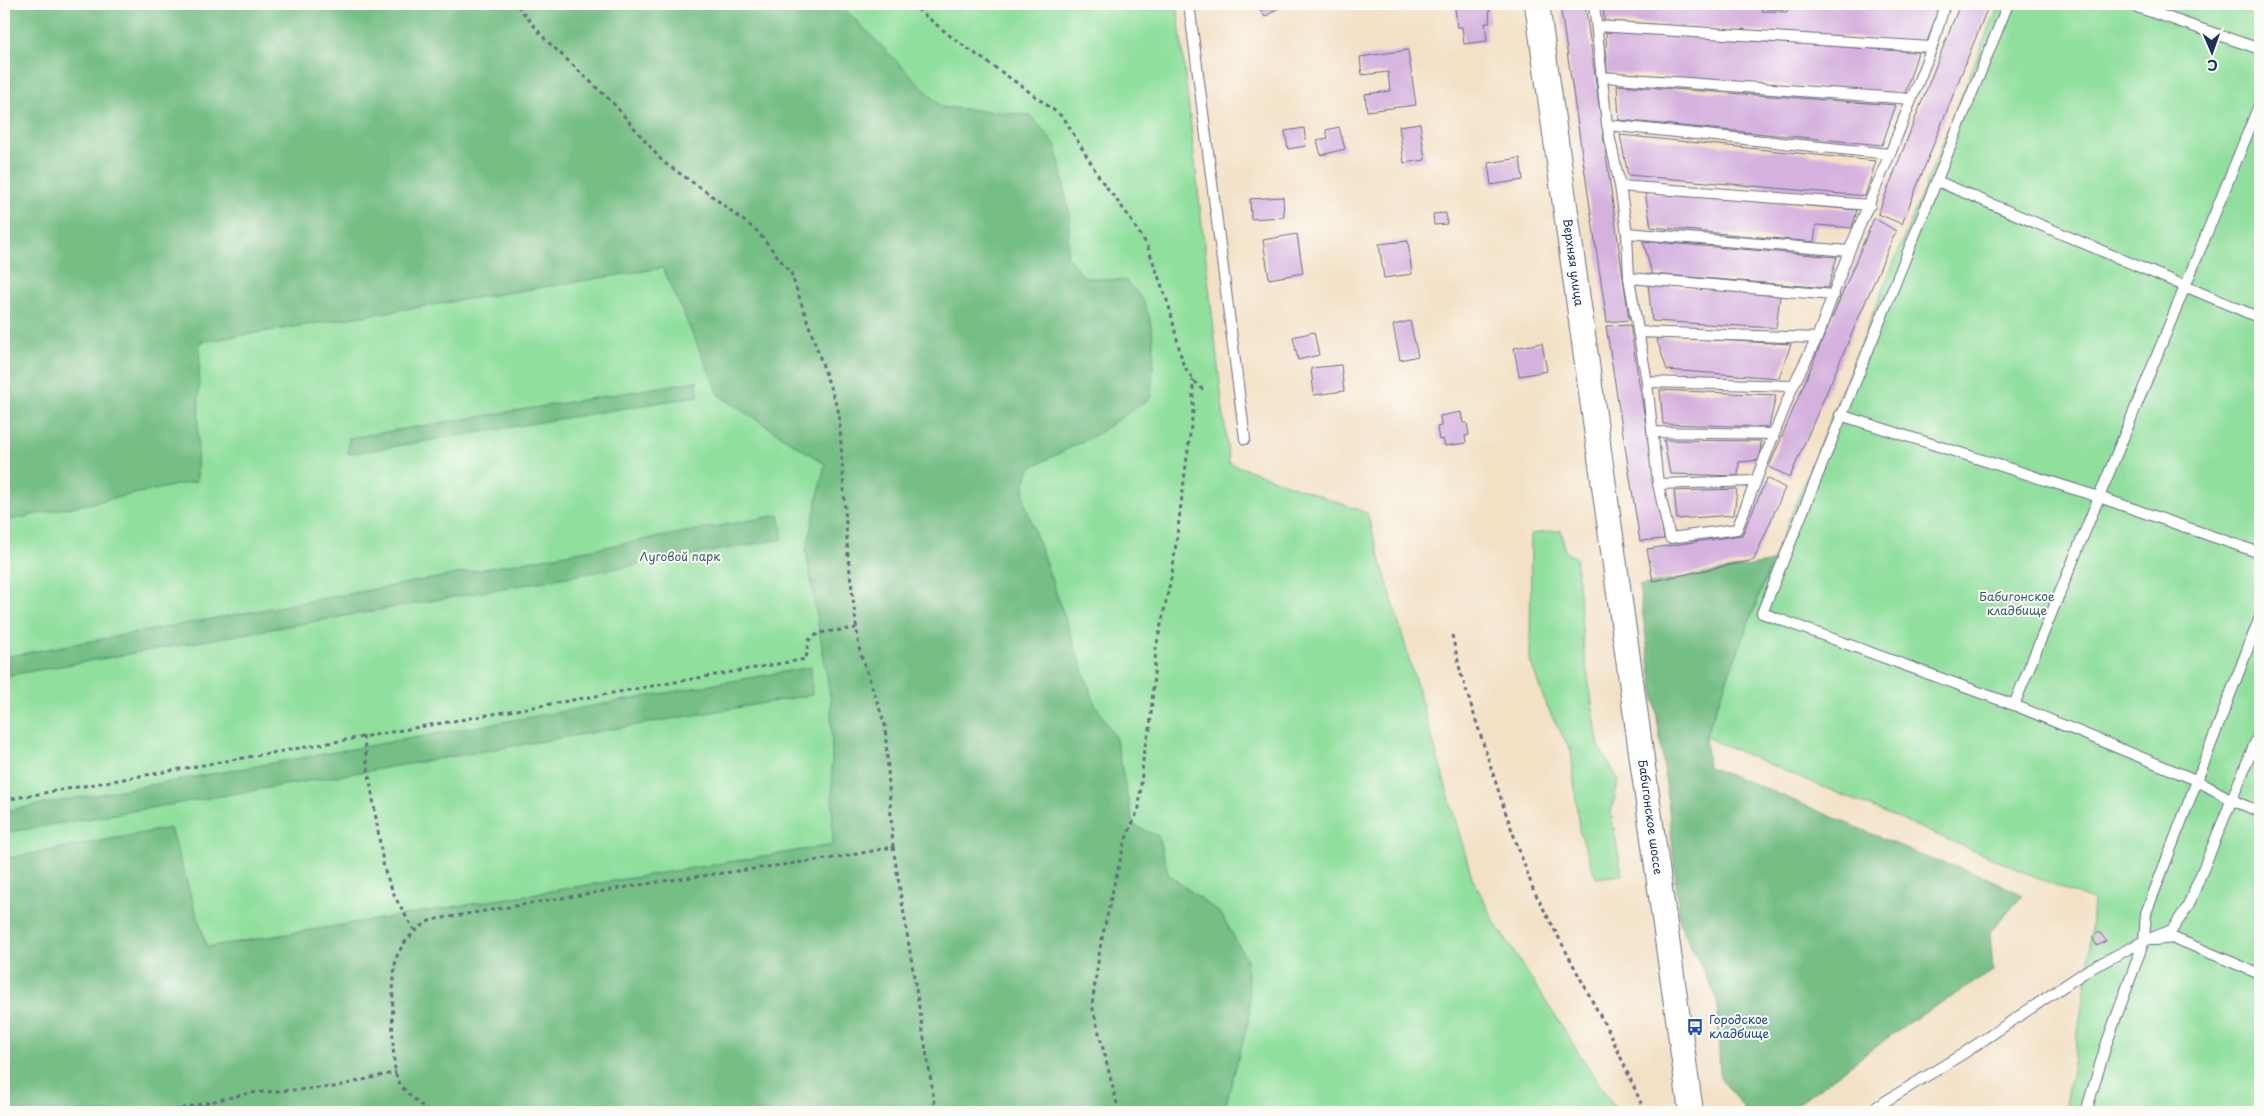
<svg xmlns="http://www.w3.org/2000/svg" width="2264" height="1116" font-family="'Playpen Sans',sans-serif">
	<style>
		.green { fill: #90df9d; stroke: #56877e }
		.forest { fill: #74be84; stroke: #487671 }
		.building { fill: #d5b1de }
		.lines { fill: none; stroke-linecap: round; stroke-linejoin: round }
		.service-casing { stroke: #676d82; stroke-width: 12 }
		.tertiary-casing { stroke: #676d82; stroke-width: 26 }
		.path { stroke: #676d82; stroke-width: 3; stroke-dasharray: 4 4; stroke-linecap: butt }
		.service { stroke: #fff; stroke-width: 10 }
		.tertiary { stroke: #fff; stroke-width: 24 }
		.labels { text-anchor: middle; stroke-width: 4; stroke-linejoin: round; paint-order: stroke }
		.street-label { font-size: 12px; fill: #1b2f5e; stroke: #fdfcf7 }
		.park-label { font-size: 12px; fill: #385b6e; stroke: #fdfcf7 }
		.transit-label { font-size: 12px; fill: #164399; stroke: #fdfcf7; text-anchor: start }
	</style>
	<rect width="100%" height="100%" fill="#fdfcf7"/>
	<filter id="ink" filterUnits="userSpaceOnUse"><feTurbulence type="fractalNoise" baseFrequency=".02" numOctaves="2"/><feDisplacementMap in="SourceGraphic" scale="10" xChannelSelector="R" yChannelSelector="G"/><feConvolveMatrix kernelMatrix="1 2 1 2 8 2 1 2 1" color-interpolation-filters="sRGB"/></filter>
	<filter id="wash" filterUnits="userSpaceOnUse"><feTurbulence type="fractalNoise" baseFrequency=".0096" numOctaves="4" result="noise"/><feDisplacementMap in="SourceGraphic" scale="20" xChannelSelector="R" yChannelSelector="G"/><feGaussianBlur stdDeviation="1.12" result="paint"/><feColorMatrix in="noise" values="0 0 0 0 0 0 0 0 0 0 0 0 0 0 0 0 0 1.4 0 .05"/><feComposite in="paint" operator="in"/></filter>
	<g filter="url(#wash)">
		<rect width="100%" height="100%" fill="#f3e1c6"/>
		<path class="green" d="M4,4H1177L1229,463L1367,513L1472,877L1495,923L1617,1112H4Z
			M1999,4H2260V1112H2065L2088,970L2093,901L1705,737L1772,562Z
			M1561,530L1565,551L1576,558L1584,651L1599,748L1619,780L1611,812L1622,875L1596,878L1579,829L1571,751L1546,705L1530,660L1531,534Z"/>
		<path class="forest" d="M4,4H840L942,107L1030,115L1056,145L1070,218L1067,256L1084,277L1126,281C1131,287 1138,293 1142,299C1158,329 1154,366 1150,398L1097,434L1030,468L1024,487L1025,504L1095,704L1116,739L1133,825L1158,836L1169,875L1221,914L1247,960L1250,1015L1225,1108L1228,1112H4V859L170,828L207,947L833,845L831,701L806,551L825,464L720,396L663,268L200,342L197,481L4,521Z
			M697,381L698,396L348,454L349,438Z
			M779,515L783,539L4,676V657Z
			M1772,562L1705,737L1708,767L1760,786L1933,860L1981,875L2023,895L1990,932L1993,971L1905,1025L1787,1112H1747L1720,1077L1717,998L1680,924L1667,790L1639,586Z
			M811,667L812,695L4,833V811Z"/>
		<g id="blocks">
			<path class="building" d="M1257,4H1284L1265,17Z
				M1490,4L1489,23H1485L1487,41L1464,44L1462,27H1457L1455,8Z
				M1560,4H1585L1629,320L1607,322Z
				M1603,4H1762V11L1787,12L1788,4H1915L1940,6L1927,42L1604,21Z
				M1766,4H1784V10L1766,9Z
				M1960,4H1989L1902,224L1878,214Z
				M1606,31L1918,52L1905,94L1607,72Z
				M1408,50L1416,105L1367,111L1365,94L1390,91L1388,72L1362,75L1360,57Z
				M1617,85L1896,105L1882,145L1619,120Z
				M1420,123L1425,160L1404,163L1399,126Z
				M1339,127L1345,149L1321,155L1317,140L1328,138L1326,130Z
				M1304,128L1306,146L1288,149L1285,131Z
				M1620,135L1876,161L1865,196L1628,175Z
				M1520,158L1523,180L1491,185L1488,163Z
				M1645,192L1857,210L1852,228L1816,225L1814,242L1651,227Z
				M1283,197L1284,217L1251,219L1250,199Z
				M1446,213L1447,224L1434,225L1433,214Z
				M1874,218L1896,231L1790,477L1769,467Z
				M1297,234L1303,273L1269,279L1263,240Z
				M1408,241L1412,274L1384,278L1379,244Z
				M1643,241L1837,257L1828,288L1652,274Z
				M1648,284L1780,296L1776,328L1652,321Z
				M1410,321L1418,356L1400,360L1393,325Z
				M1630,325L1664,539L1640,541L1606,326Z
				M1314,332L1319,355L1298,360L1293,337Z
				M1656,337L1791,344L1779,378L1667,370Z
				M1542,343L1547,371L1519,376L1514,348Z
				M1341,365L1344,391L1314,395L1311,368Z
				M1660,390L1776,395L1769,427L1663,424Z
				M1461,412L1463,423H1467L1469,435L1465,436L1466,443L1445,446L1443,439L1439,440L1437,427L1441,426L1440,416Z
				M1664,440L1761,441L1760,460L1739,462L1738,476L1670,474Z
				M1767,478L1785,488L1754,560L1653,581L1647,549L1742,535Z
				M1737,489L1734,515L1677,519L1674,491Z
				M2100,932L2106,941L2097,946L2092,937Z"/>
		</g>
	</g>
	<g filter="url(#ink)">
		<use href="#blocks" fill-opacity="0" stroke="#676d82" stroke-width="1"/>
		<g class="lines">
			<g class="service-casing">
				<path id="service" d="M1189,4L1245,439
					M1594,4L1607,125L1620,186L1627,233L1629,278L1647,382L1658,484L1670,538L1737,529L1793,386L1817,338L1849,251L1890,154L1932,47L1945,4
					M2008,4L1762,613L2014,705L2196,780L2232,800L2260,812
					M2128,4L2260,49
					M1597,26L1932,47
					M1602,77L1912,99
					M1607,125L1890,154
					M1937,181L2260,318
					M1620,186L1870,205
					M1627,233L1849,251
					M1629,278L1834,295
					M1638,332L1817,338
					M1647,382L1793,386
					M1840,415L2099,497L2260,553
					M1652,432L1774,434
					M1658,484L1756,481
					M2014,705L2260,103
					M2155,940L2174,938L2260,974
					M1868,1112L1961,1055L2088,970L2144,941L2172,930L2188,906L2260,731
					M2086,1112L2106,1045L2144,941L2146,913L2260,617"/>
			</g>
			<g class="tertiary-casing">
				<g id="tertiary">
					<path id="s1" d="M1537,4L1691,1112"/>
				</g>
			</g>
			<path class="path" d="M911,4L954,39L1023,87L1064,118L1101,180L1125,211L1147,245L1169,306L1183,364L1193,380L1203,390
				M1452,635L1461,674L1504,808L1533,889L1613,1040L1645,1112
				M363,736L384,869L396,899L414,930
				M4,800L806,659L809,640L819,633L856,628
				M893,847L936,1112
				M166,1112L250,1093L334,1087L396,1072
				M429,1112C421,1105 400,1088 397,1079C391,1061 391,973 397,956C404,940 416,929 431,920L664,881L841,857L893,847L885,725L859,648L848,556L839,413L791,273L757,231L708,193L663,162L613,103L545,39L516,4
				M1119,1112L1092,1005L1100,948L1113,889L1125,841L1139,808L1144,749L1150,729L1156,648L1172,574L1193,411V380"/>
			<use href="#service" class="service"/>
			<use href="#tertiary" class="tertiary"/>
		</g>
	</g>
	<defs>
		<g id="bus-bare" transform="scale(1.35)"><path d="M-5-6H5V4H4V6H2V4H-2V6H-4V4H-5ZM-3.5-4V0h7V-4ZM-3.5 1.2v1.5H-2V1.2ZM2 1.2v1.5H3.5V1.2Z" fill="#1a4fb4" stroke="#fdfcf7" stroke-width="2.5" paint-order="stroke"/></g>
	</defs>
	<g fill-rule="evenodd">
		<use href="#bus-bare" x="1695" y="1027"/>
	</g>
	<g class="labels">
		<g class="street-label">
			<text dy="4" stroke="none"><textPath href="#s1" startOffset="261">Верхняя улица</textPath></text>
			<text dy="4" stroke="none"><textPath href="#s1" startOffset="821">Бабигонское шоссе</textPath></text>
		</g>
		<g class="park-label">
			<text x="680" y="561">Луговой парк</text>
			<text x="2017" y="601">Бабигонское<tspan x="2017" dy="14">кладбище</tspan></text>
		</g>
		<g class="transit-label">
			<text x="1709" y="1024">Городское<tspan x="1709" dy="14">кладбище</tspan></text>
		</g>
	</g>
	<rect width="2264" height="1116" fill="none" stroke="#fdfcf7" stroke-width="20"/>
	<g transform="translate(2212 52) rotate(178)" stroke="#fdfcf7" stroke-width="4" paint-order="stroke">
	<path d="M0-4L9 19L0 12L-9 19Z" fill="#1b2f5e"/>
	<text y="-8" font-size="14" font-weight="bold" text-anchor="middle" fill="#1b2f5e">С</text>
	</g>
</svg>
